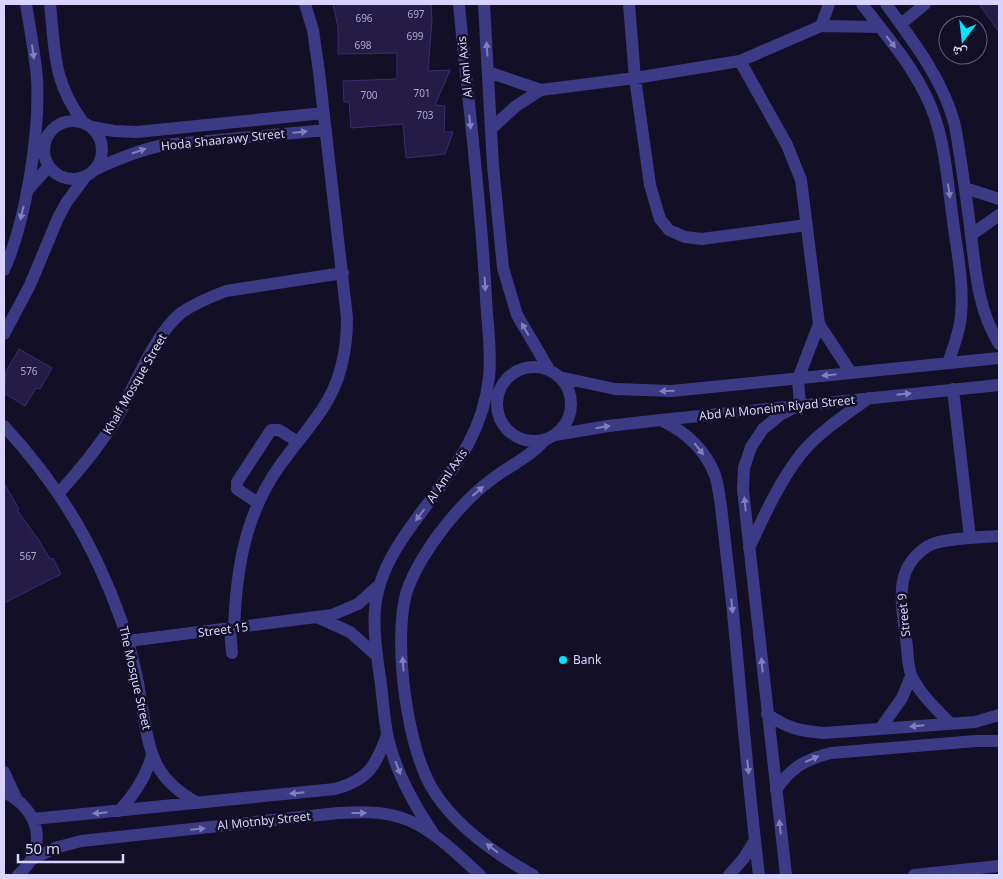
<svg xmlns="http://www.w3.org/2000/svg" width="1003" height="879" font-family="'Noto Sans','Noto Naskh Arabic',sans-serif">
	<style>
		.building { fill: #241b47; stroke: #3b2d73 }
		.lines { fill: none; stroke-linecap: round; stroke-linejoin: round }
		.minor { stroke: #3d3a85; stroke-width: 12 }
		.oneway { fill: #837fbc }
		.poi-dot { fill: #00e5ff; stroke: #130f26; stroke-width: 2 }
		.labels { text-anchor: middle; stroke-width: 5; stroke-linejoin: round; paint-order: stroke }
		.number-label { font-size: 10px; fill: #aca6d1 }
		.street-label { font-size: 12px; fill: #d9d4ff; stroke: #130f26 }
		.poi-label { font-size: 12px; fill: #d9d4ff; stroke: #130f26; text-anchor: start }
	</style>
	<rect width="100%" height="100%" fill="#130f26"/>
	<path class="building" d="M333,4H431L432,19L428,71L450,70L435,105L445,106L444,132H453L445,154L406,158L403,124L351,128L349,102H344L343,81L397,79V53L338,54V27Z
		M979,4H999V32Z
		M19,349L52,368L40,389L36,388L25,406L4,393L6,371Z
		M4,483L19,509L17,510L38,539L50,559L53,558L61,574L4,603Z"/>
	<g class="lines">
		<path class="minor" d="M50,4C55,52 53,82 83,122
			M484,4L493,166L503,268L517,315L550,371
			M629,4L635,78L650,185L660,219L669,230L685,237L702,239L807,225
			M862,4C884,33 909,61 925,94C945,132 947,179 953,221C957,252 964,284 961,315C960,332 953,348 948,363
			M886,4C912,40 942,78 954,122C957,133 958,145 960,156C964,182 968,208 971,235C976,275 978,309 999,344
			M901,24L925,4
			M821,26L829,4
			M740,61L787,145L801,180L819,324L798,379L800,405L780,415L763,429L751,447L744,468L743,490L786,875
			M488,72L541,90L635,78L740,61L821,26L880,27
			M44 150a29 29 0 1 1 58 0a29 29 0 1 1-58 0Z
			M92,127L114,131L137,132L324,113
			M492,128L516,106L541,90
			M94,170C117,159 139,150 164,145L326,130
			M965,188L999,199
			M27,191L49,166
			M971,235L999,215
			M4,270C26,221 40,133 37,79C35,54 30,29 26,4
			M819,324L851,373
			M4,334L30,285L58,218L66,203L86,176
			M497 404a37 37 0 1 1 74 0a37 37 0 1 1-74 0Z
			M559,377L615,389L672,391L999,358
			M953,389L970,538
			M661,420C686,432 705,449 715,475C720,491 721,508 723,524C726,550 729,577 732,603C741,694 748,785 759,875
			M4,426C42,467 75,514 99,566C115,600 128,636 136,673C142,699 145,743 157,765C166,782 181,794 198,803
			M555,435L608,426L661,420L999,385
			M58,494C80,470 100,445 117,418C135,386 153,336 181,313C195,303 210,297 226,291L343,273
			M258,503L237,489V482L271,430H279L298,442
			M749,548C764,516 779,482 801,454C819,432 845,415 869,398
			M319,618L350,632L376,655
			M234,628C236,576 243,525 271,479C286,454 307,433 323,408C341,381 347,350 347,318L319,72L313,30L305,4
			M230,629L232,653
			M128,641L332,615L358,604L378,586
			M767,714C787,728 799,731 824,733L975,722L999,715
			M951,724C937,710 921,695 912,677C907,667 908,651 906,639C902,603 892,569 928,546C941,538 982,537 999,536
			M880,729L902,698L911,676
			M4,772L16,798
			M776,790C790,768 806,759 831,753L976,741H999
			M4,792C40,809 49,848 18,875
			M119,811C135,794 146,777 152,755
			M33,819L335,789C368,780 376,766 387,735
			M435,836C414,805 394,770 387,733C384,717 383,701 381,685C373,626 366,594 401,541C437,486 482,447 489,377C492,351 487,324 486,298C481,200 468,102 459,4
			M31,860L55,848L81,841L338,813C358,812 380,811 399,817C429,825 458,855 480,875
			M533,875C497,855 458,828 435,793C407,752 393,642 406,594C412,574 424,555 436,538C452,516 469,496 491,480C509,466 530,457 545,440
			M729,875L744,858L755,840
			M914,875L999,866"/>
	</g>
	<defs><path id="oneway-solid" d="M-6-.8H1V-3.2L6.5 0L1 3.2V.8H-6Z" transform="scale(1.25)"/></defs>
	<g class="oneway">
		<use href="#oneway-solid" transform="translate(891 42) rotate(52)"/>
		<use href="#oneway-solid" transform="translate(487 49) rotate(-94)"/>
		<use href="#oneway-solid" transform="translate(33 52) rotate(82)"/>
		<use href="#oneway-solid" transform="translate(470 122) rotate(84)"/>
		<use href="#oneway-solid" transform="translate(300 132) rotate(-5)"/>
		<use href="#oneway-solid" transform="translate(139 151) rotate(-19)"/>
		<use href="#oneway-solid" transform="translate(949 191) rotate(82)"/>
		<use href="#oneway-solid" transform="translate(22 213) rotate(103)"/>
		<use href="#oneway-solid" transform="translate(485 284) rotate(87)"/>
		<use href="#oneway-solid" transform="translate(525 329) rotate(-120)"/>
		<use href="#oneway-solid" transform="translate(829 375) rotate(174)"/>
		<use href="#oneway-solid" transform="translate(667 391) rotate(179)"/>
		<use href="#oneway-solid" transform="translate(904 394) rotate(-6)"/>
		<use href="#oneway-solid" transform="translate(603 427) rotate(-9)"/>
		<use href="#oneway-solid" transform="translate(699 449) rotate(52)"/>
		<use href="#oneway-solid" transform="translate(478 491) rotate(-41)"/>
		<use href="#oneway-solid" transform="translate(745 504) rotate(-96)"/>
		<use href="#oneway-solid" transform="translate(420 515) rotate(127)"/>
		<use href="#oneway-solid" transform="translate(732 606) rotate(84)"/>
		<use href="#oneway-solid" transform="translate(403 664) rotate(-94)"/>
		<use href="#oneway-solid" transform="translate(762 665) rotate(-96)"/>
		<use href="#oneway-solid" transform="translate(917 726) rotate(175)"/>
		<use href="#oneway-solid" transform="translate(812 759) rotate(-24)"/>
		<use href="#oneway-solid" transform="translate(748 767) rotate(84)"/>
		<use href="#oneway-solid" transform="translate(398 768) rotate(69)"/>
		<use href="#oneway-solid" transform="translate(297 793) rotate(174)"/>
		<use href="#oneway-solid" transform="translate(100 813) rotate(174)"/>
		<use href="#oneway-solid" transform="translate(359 813)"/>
		<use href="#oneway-solid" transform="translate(780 827) rotate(-96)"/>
		<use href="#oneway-solid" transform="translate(198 829) rotate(-6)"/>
		<use href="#oneway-solid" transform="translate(492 848) rotate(-142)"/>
	</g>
	<circle class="poi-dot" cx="563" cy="660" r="5"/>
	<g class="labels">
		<g class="number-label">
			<text x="416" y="18">697</text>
			<text x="364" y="22">696</text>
			<text x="415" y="40">699</text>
			<text x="363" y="49">698</text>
			<text x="422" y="97">701</text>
			<text x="369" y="99">700</text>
			<text x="425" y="119">703</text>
			<text x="29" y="375">576</text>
			<text x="28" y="560">567</text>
		</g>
		<g class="street-label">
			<text transform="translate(465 67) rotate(-96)" y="4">Al Aml Axis</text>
			<text transform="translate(223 140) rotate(-6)" y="4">Hoda Shaarawy Street</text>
			<text transform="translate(135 384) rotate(-60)" y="4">Khalf Mosque Street</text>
			<text transform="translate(777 408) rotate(-6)" y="4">Abd Al Moneim Riyad Street</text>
			<text transform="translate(447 476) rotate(-56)" y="4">Al Aml Axis</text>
			<text transform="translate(904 615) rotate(-96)" y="4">Street 9</text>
			<text transform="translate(223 630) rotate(-7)" y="4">Street 15</text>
			<text transform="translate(135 678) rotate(77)" y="4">The Mosque Street</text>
			<text transform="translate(264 821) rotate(-6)" y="4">Al Motnby Street</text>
		</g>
		<g class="poi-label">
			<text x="573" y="664">Bank</text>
		</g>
	</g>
	<rect width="1003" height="879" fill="none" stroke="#d9d4ff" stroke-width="10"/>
	<g transform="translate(963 40) rotate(195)"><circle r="24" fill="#130f26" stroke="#625e7d"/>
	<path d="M0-4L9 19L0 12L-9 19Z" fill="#00e5ff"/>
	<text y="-8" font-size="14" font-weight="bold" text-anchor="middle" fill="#d9d4ff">ش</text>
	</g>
	<path d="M18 854v8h105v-8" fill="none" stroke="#d9d4ff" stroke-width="2.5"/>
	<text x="25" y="854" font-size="15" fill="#d9d4ff" stroke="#130f26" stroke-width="4" paint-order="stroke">50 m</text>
</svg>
